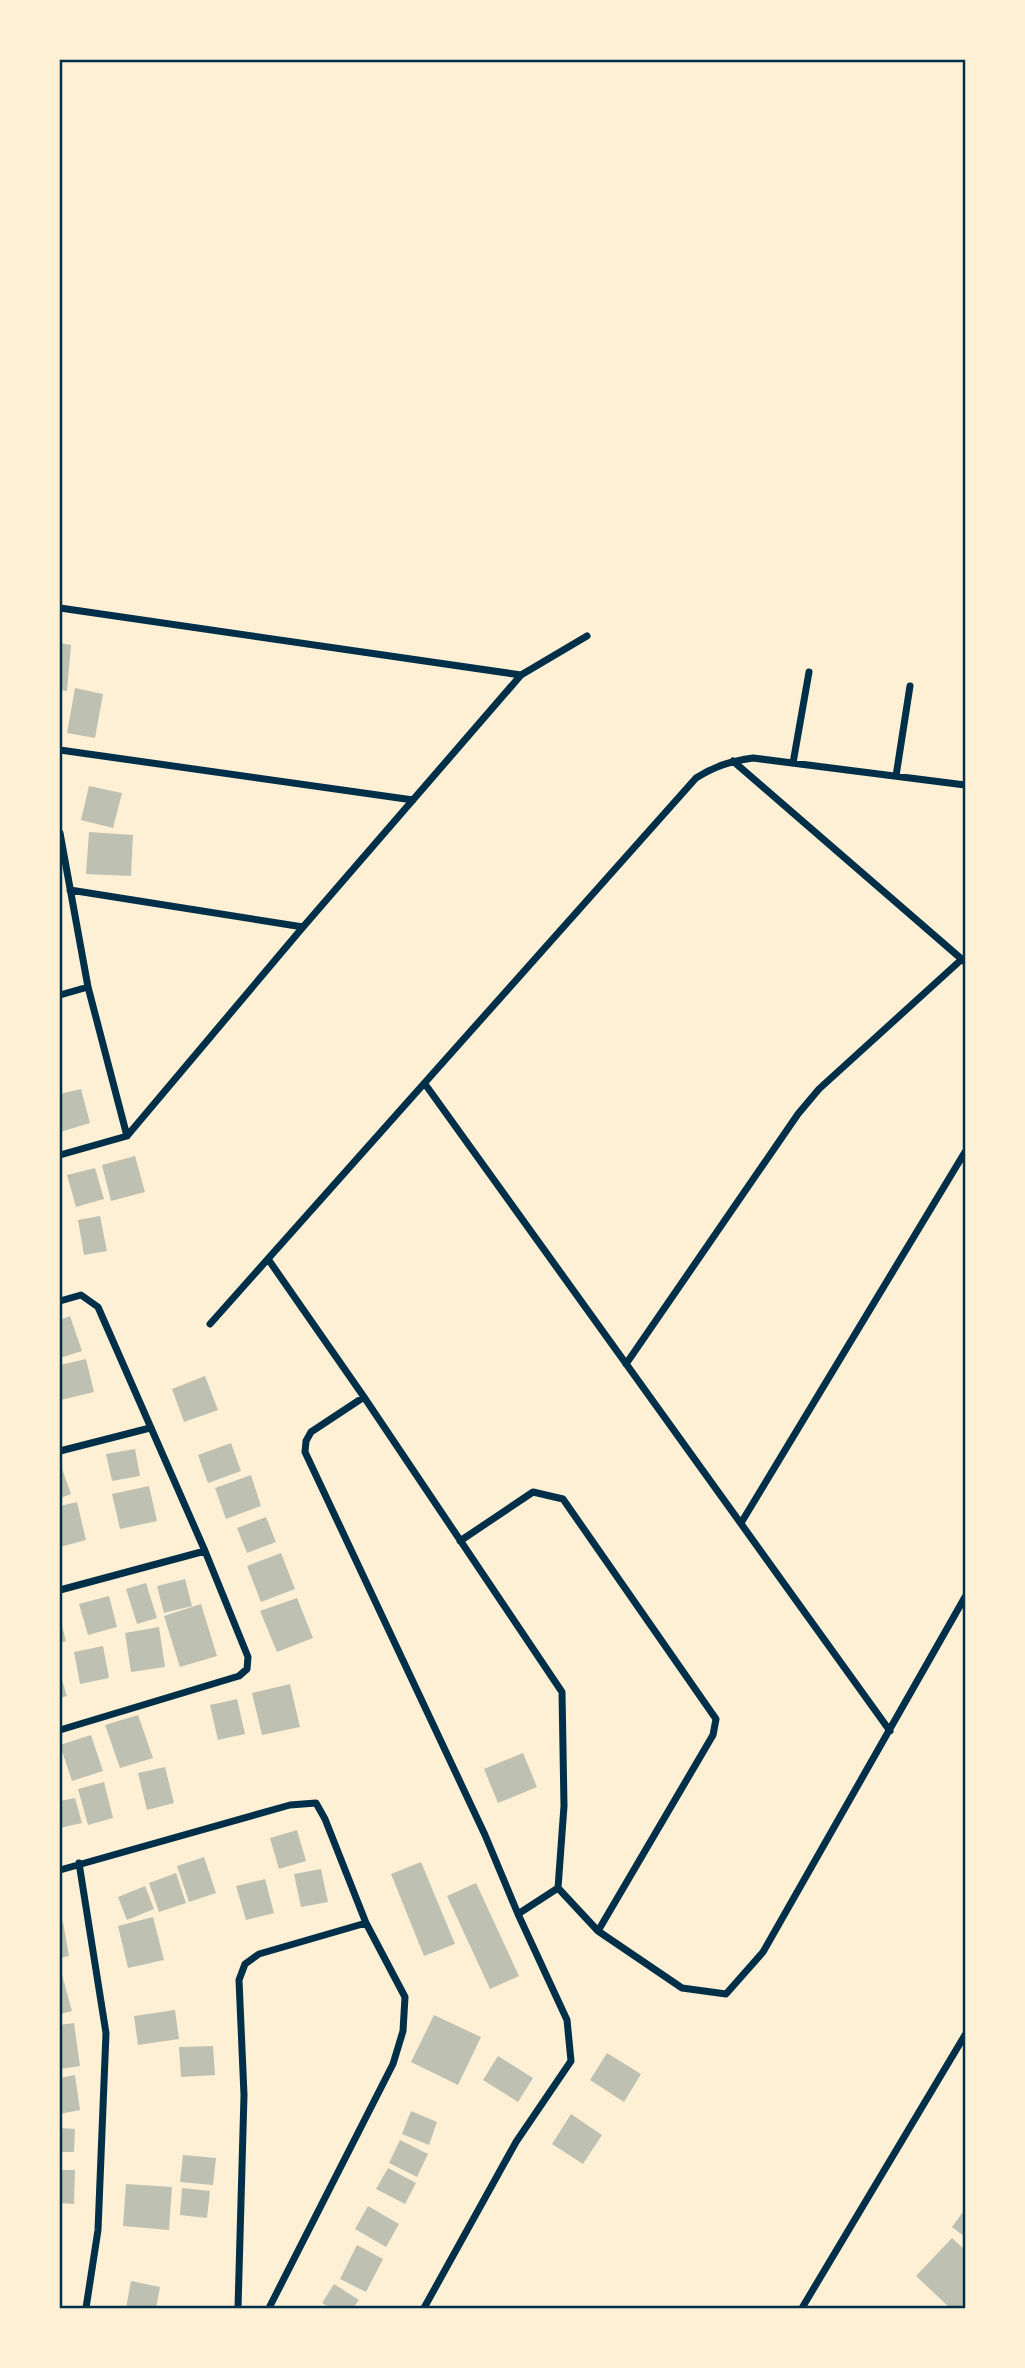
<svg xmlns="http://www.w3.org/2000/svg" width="1025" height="2368" font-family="Helvetica,sans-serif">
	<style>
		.building { fill: #bec0b2 }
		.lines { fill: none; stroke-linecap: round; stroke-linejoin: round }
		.minor { stroke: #003049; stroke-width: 7 }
		.neatline { fill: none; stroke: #003049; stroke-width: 2.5 }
	</style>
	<rect width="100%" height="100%" fill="#fdf0d5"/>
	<path class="building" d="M60,643L71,645L67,691L60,690Z
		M75,688L103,694L95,738L67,733Z
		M89,786L122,793L113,828L81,820Z
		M89,832L133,835L131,876L86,874Z
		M81,1089L90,1123L60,1132V1094Z
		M135,1156L145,1192L111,1201L102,1165Z
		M95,1168L104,1199L76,1207L67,1175Z
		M100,1216L107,1251L84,1255L78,1220Z
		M70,1316L82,1351L60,1358V1320Z
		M86,1359L94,1392L61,1400L60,1365Z
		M205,1376L218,1410L184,1422L172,1389Z
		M231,1443L241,1471L208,1483L198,1455Z
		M135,1449L140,1476L112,1481L106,1454Z
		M60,1463L71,1494L60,1498Z
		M251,1475L261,1506L226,1519L215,1488Z
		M149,1486L157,1521L120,1529L112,1494Z
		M77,1502L86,1540L60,1547V1506Z
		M266,1517L276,1542L247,1553L237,1528Z
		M281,1553L295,1589L261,1602L247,1566Z
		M185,1579L192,1606L164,1613L157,1586Z
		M146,1583L157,1618L137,1624L126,1589Z
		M109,1596L117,1627L88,1635L79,1604Z
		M297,1598L313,1638L277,1652L260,1611Z
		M201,1604L217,1656L180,1667L164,1616Z
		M60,1618L66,1641L60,1643Z
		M159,1627L165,1667L131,1672L125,1633Z
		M103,1646L109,1678L80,1684L74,1652Z
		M60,1674L67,1696L60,1698Z
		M290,1684L300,1727L262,1735L252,1693Z
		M237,1699L245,1734L218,1740L210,1705Z
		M138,1715L153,1758L120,1768L105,1725Z
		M91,1735L103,1771L72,1781L60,1745Z
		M523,1753L537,1787L498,1803L484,1769Z
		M165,1767L174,1803L147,1810L138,1773Z
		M104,1782L113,1818L88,1825L78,1789Z
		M75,1798L82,1823L60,1828V1801Z
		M297,1830L306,1861L279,1869L270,1838Z
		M204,1857L216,1893L189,1902L177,1866Z
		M421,1862L455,1944L424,1956L391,1874Z
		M321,1869L328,1902L301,1907L294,1874Z
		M176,1873L186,1903L159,1912L149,1883Z
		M265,1879L274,1913L246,1920L236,1886Z
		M476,1883L519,1976L490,1989L447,1896Z
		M145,1886L154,1909L127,1920L118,1897Z
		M153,1917L164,1960L128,1968L118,1926Z
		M63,1922L69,1956L60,1958V1923Z
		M60,1975H62L72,2011L60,2014Z
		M175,2010L179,2039L138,2045L134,2016Z
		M434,2015L481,2037L458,2085L411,2062Z
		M74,2023L80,2066L60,2069V2025Z
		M213,2046L215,2075L181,2077L179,2047Z
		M607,2053L641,2074L624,2102L590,2080Z
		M498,2056L533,2078L518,2102L483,2080Z
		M75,2075L80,2110L60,2114V2078Z
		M411,2111L437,2122L429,2145L402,2134Z
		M571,2114L602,2135L583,2164L552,2144Z
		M60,2128L75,2129L74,2152H60Z
		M400,2140L428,2154L417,2177L389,2163Z
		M183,2155L216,2158L213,2185L180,2182Z
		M388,2168L416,2183L405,2204L376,2189Z
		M60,2170H75L74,2204L60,2203Z
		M126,2184L172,2187L169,2230L123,2226Z
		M182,2188L210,2191L207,2218L180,2215Z
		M368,2206L399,2224L386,2247L355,2229Z
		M965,2209V2237L952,2227Z
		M952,2238L965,2250V2308H950L916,2276Z
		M357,2245L383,2259L366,2292L340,2279Z
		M131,2281L160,2287L156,2308H126Z
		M334,2284L359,2300L353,2308H330L322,2303Z"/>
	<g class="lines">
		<path class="minor" d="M60,608L521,675
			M60,750L413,800
			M733,761L965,962
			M793,763L809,672
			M896,776L910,686
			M60,833L88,987L127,1136
			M70,890L303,927
			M60,995L88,987
			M425,1084L890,1731
			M60,1155L127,1136L303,927L521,675L587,636
			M268,1259L364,1397L562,1692L564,1806L558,1888L598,1931L682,1988L726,1994L763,1952L965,1597
			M60,1301L81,1295L98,1307L205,1551L248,1657L247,1669L239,1676L60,1730
			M210,1324L696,778C715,766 731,761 753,758L965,785
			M626,1364L798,1114L819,1089L962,959
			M364,1397L311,1432L306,1441L305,1452L485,1835L518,1914L567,2020L571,2061L516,2142L424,2308
			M60,1451L150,1428
			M741,1523L965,1152
			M460,1541L533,1492L563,1499L716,1719L713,1735L598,1931
			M60,1590L205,1551
			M79,1863L106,2033L98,2230L86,2308
			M60,1870L290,1805L316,1803L325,1819L366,1923L405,1997L403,2031L393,2064L269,2308
			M518,1914L558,1888
			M238,2308L244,2095L239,1980L245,1964L259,1954L366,1923
			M802,2308L965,2035"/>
	</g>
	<rect width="1025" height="2368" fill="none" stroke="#fdf0d5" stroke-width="122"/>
	<rect x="61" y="61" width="903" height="2246" class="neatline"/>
</svg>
